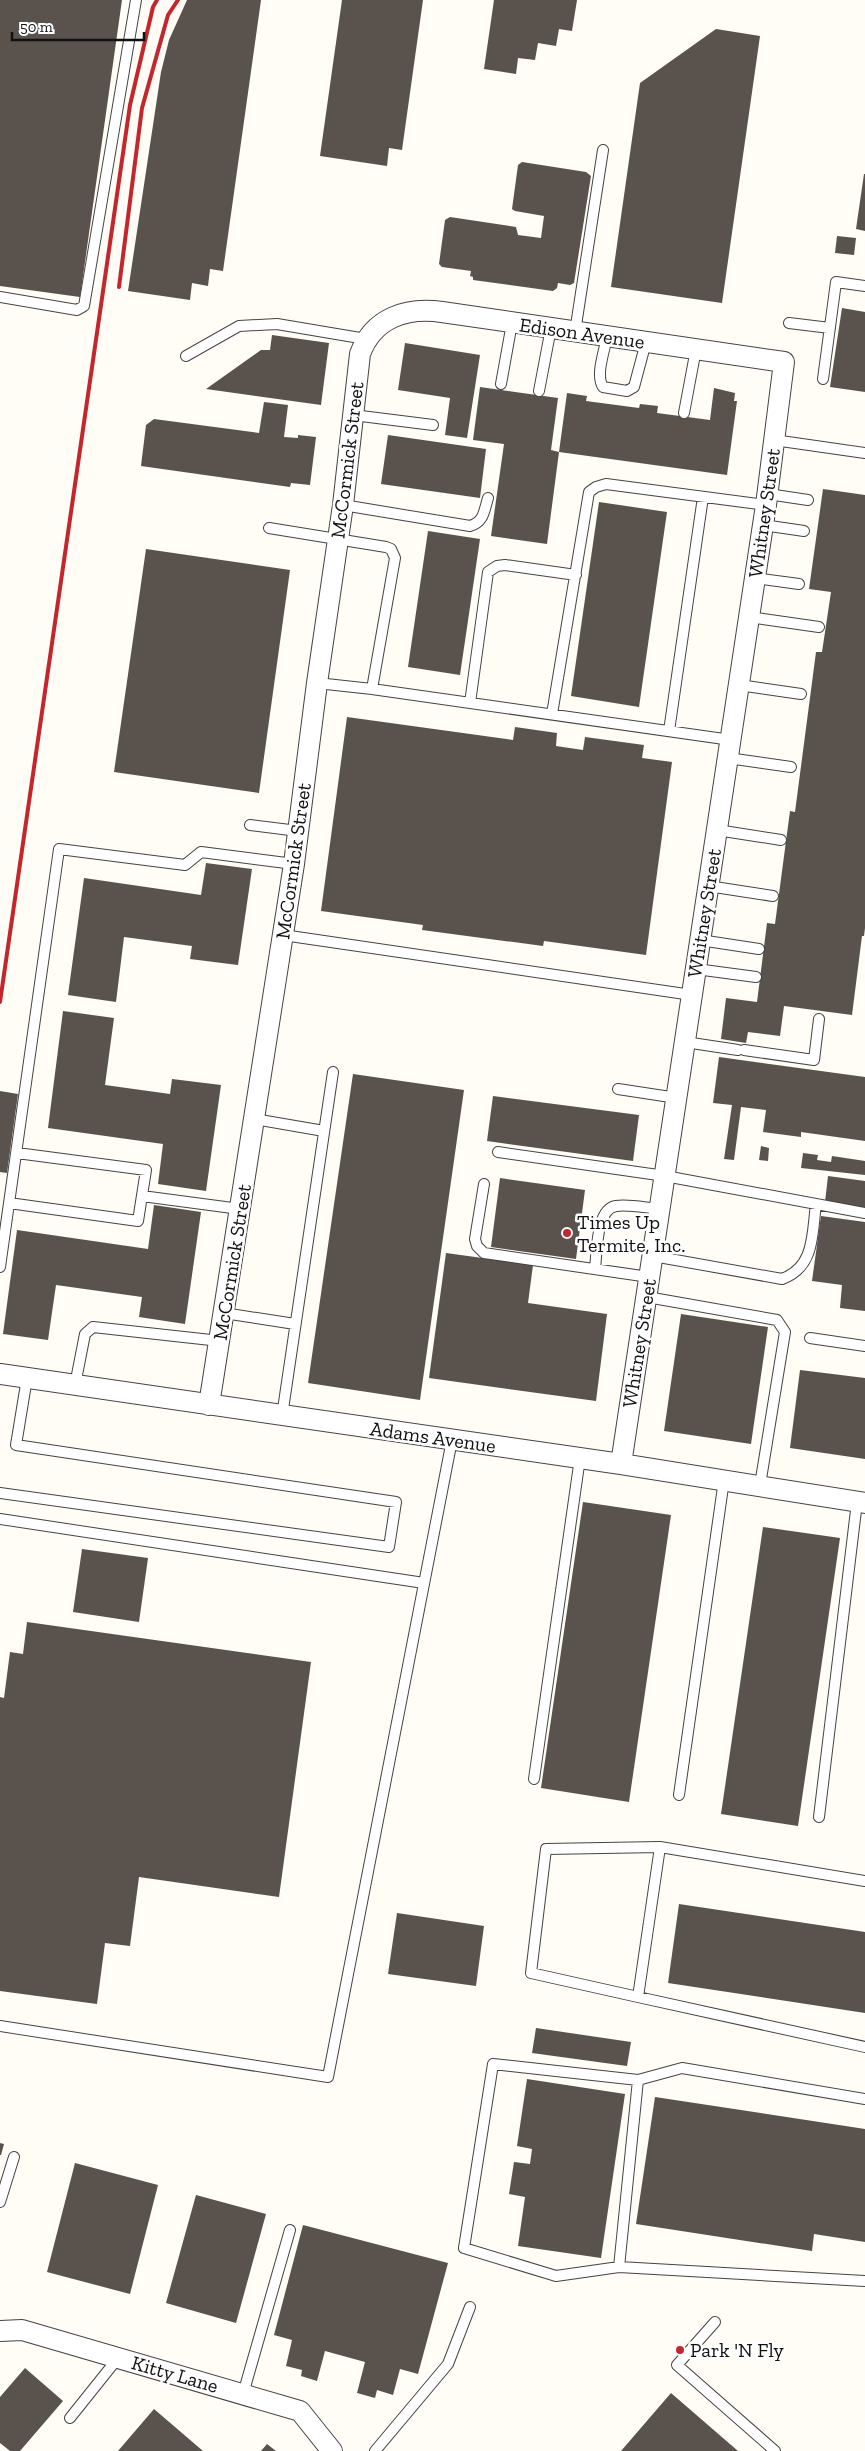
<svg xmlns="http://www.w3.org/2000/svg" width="865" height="2451" font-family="'Zilla Slab',serif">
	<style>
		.building { fill: #5a524d }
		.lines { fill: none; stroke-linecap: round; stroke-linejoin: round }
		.service-casing { stroke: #444; stroke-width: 12 }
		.minor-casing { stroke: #444; stroke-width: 22 }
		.service { stroke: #fff; stroke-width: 10 }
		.minor { stroke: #fff; stroke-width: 20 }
		.rail { stroke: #c4262e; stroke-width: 4 }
		.poi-dot { fill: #c4262e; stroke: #fff; stroke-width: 2 }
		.labels { text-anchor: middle; stroke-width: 5; stroke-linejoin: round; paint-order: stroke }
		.street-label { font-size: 20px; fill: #111; stroke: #fff }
		.poi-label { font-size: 20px; fill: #111; stroke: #fff; text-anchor: start }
	</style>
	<rect width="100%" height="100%" fill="#fffdf5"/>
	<path class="building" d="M0,0H122L80,297L0,286Z
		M187,0H261L223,271L210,269L208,286L192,283L190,300L128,291L161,72L169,40Z
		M342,0H423L402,150L389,148L387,166L320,156Z
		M494,0H577L572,31L559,29L556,46L538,43L535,60L518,58L516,74L484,69Z
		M716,29L760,36L722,303L611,287L640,83Z
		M522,162L586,172L591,176L574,283L570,285L558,283L557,288L553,291L473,280V277L470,276L471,271L442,267L439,264L445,220L450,217L516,227L518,235L541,238L544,216L515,211L512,209L518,165Z
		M864,174H865V231L856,229Z
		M837,236L856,238L854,255L835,253Z
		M842,308L865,312V392L830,387Z
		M272,335L329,343L321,405L206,389L261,350H270Z
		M405,343L480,355L467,438L445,435L450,398L398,390Z
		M480,387L558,398L551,450L559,452L547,544L491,536L504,444L473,440Z
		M714,388L735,393L734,401H737L727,475L559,452L567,393L587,396L586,401L639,408L640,404L658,406L657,413L710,420Z
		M264,402L288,405L284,437L298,438V435L316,437L310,485L291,483L290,487L141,466L146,425L154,419L259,433Z
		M388,435L486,449L480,498L381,484Z
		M823,489L865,495V928L864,936H862L852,1015L784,1006L780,1036L748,1032L746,1043L721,1039L726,998L757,1002L767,923L775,924L790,811L795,812L816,652H822L831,592L809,589Z
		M599,502L667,512L639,707L571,696Z
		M428,531L480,539L460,675L408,667Z
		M146,549L290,570L259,793L114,772Z
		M347,717L513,740L515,727L557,733L556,746L583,750L585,737L644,745L642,758L672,762L646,955L544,941L543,946L422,930L423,925L321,911Z
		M206,863L252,869L238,965L190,959L192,946L124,937L116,1002L68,995L84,878L201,895Z
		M63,1011L114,1018L105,1085L170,1094L172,1079L221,1085L206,1191L158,1184L163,1144L48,1128Z
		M719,1057L865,1077V1141L801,1132V1137L763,1132L766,1110L741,1107L734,1160L724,1159L732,1105L713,1103Z
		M353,1074L464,1090L420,1400L308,1383Z
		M0,1091L18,1094L7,1173L0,1172Z
		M493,1096L639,1115L633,1161L487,1141Z
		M761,1146L769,1148L768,1161L759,1160Z
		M803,1153L818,1155L817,1160L831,1162L832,1156L865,1161V1175L801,1168Z
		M828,1176L865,1181V1208L825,1202Z
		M500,1178L585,1190L576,1259L491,1247Z
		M154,1205L201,1212L185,1324L139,1317L142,1297L56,1285L48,1340L3,1334L17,1230L148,1249Z
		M821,1216L865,1222V1311L840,1308L842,1285L812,1281Z
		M446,1253L533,1265L528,1303L607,1314L596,1401L429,1378Z
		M681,1314L768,1327L751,1444L664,1431Z
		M800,1370L865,1378V1459L790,1448Z
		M583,1502L671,1515L629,1802L541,1788Z
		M763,1527L840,1538L798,1826L721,1814Z
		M82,1549L148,1558L139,1622L73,1612Z
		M27,1622L311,1662L279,1897L139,1877L130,1946L105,1943L97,2004L0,1991V1697L4,1698L10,1652L23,1654Z
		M679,1904L865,1932V2013L668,1983Z
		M397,1913L484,1926L476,1986L388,1974Z
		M536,2028L631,2042L627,2066L532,2053Z
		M527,2079L625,2094L601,2258L518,2246L525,2197L509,2194L514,2162L530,2164L532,2149L517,2146Z
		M655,2097L865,2129V2242L814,2234L812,2251L636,2224Z
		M0,2143L4,2144L1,2155H0Z
		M75,2163L158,2185L130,2294L47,2272Z
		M196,2195L266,2214L236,2323L166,2303Z
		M303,2225L448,2263L418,2374L400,2369L393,2395L377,2390L375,2398L357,2393L365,2362L325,2351L317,2381L301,2376L302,2370L286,2366L292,2340L274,2335Z
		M25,2368L63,2401L20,2451H10L0,2443V2397Z
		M671,2393L738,2451H621Z
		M154,2409L203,2451H118Z
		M267,2444L276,2451H261Z"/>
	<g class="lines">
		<g class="service-casing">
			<path id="service" d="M0,297L77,310L84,306L136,0
				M789,323L830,328
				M575,332L603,150
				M607,336C605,350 595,375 603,387L627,391L634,387L646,342
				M186,356L239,326L277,324L366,339
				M823,379L836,282L865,286
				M501,384L512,323
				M539,391L551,328
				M684,413L696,349
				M353,415L433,425
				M774,440L865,453
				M768,494L808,500
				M343,505L470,526C484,522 484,511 488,498
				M763,525L804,531
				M269,528L386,547L391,549L395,558L372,689
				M755,578L799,584
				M749,617L819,627
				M317,683L372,689L731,740
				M739,685L801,694
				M470,703L488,572L497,566L505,565L576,575
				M552,714L589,492L596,487L606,484L766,505
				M669,731L703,497
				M728,758L791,767
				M250,825L298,831
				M717,830L781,840
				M708,886L773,896
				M283,935L692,995
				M700,940L759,949
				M696,969L756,977
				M685,1042L738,1050
				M744,1050L814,1060L819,1019
				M618,1089L677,1098
				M254,1119L324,1131
				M498,1152L665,1176L865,1213
				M484,1184L475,1239L477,1246L484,1253L649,1277
				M142,1196L240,1209
				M9,1203L138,1221L146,1170L17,1153
				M653,1256L782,1279C815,1267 812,1234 816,1204
				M0,1267L59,849L185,865L201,852L294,864
				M595,1269C597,1252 596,1209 616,1206C629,1204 646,1208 660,1209
				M647,1297L777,1320L785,1332L760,1485
				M224,1313L295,1324
				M810,1338L865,1346
				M75,1385L85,1334L93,1327L220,1341
				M282,1416L333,1072
				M0,1493L389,1547L396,1502L16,1445L27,1378
				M0,1519L424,1583
				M534,1779L580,1458
				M679,1795L724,1480
				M819,1817L857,1502
				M865,1881L660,1847L638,1997L865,2047
				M638,1997L531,1973L546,1849L660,1847
				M0,2026L328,2077L452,1440
				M865,2099L682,2068L638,2080L493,2064L464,2248L556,2276L619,2267L865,2281
				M0,2202L14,2157
				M619,2267L638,2080
				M715,2322L677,2365L775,2451
				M243,2394L290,2230
				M70,2418L118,2358
				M375,2451L448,2364L470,2307"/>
		</g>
		<g class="minor-casing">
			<path id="minor" d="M0,1374L621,1464L865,1503
				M209,1405L294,864L317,683L343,505L360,354C373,318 406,307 442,312L784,362L766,505L621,1464
				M0,2331L22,2330L300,2411L332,2451"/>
		</g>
		<use href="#service" class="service"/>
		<use href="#minor" class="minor"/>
		<path class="rail" d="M119,287L142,108L168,15L178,0
			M0,1002L130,105L153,7L157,0"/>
	</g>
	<g class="poi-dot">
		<circle cx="567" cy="1233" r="5"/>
		<circle cx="680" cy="2350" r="5"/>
	</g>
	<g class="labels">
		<g class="street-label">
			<text transform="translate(582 333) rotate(8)" y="7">Edison Avenue</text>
			<text transform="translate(347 460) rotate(-83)" y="7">McCormick Street</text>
			<text transform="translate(764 513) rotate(-82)" y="7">Whitney Street</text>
			<text transform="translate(293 861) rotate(-82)" y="7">McCormick Street</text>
			<text transform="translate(704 913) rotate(-81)" y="7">Whitney Street</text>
			<text transform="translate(232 1262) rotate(-81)" y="7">McCormick Street</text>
			<text transform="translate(639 1343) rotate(-81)" y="7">Whitney Street</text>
			<text transform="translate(433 1437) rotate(8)" y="7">Adams Avenue</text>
			<text transform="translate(175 2374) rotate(16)" y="7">Kitty Lane</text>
		</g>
		<g class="poi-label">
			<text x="577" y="1229">Times Up<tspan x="577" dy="23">Termite, Inc.</tspan></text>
			<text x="690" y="2357">Park 'N Fly</text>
		</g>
	</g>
	<path d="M12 32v8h132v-8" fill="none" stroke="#111111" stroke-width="2.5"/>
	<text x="20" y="32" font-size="15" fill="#111111" stroke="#ffffff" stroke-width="4" paint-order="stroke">50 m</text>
</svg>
